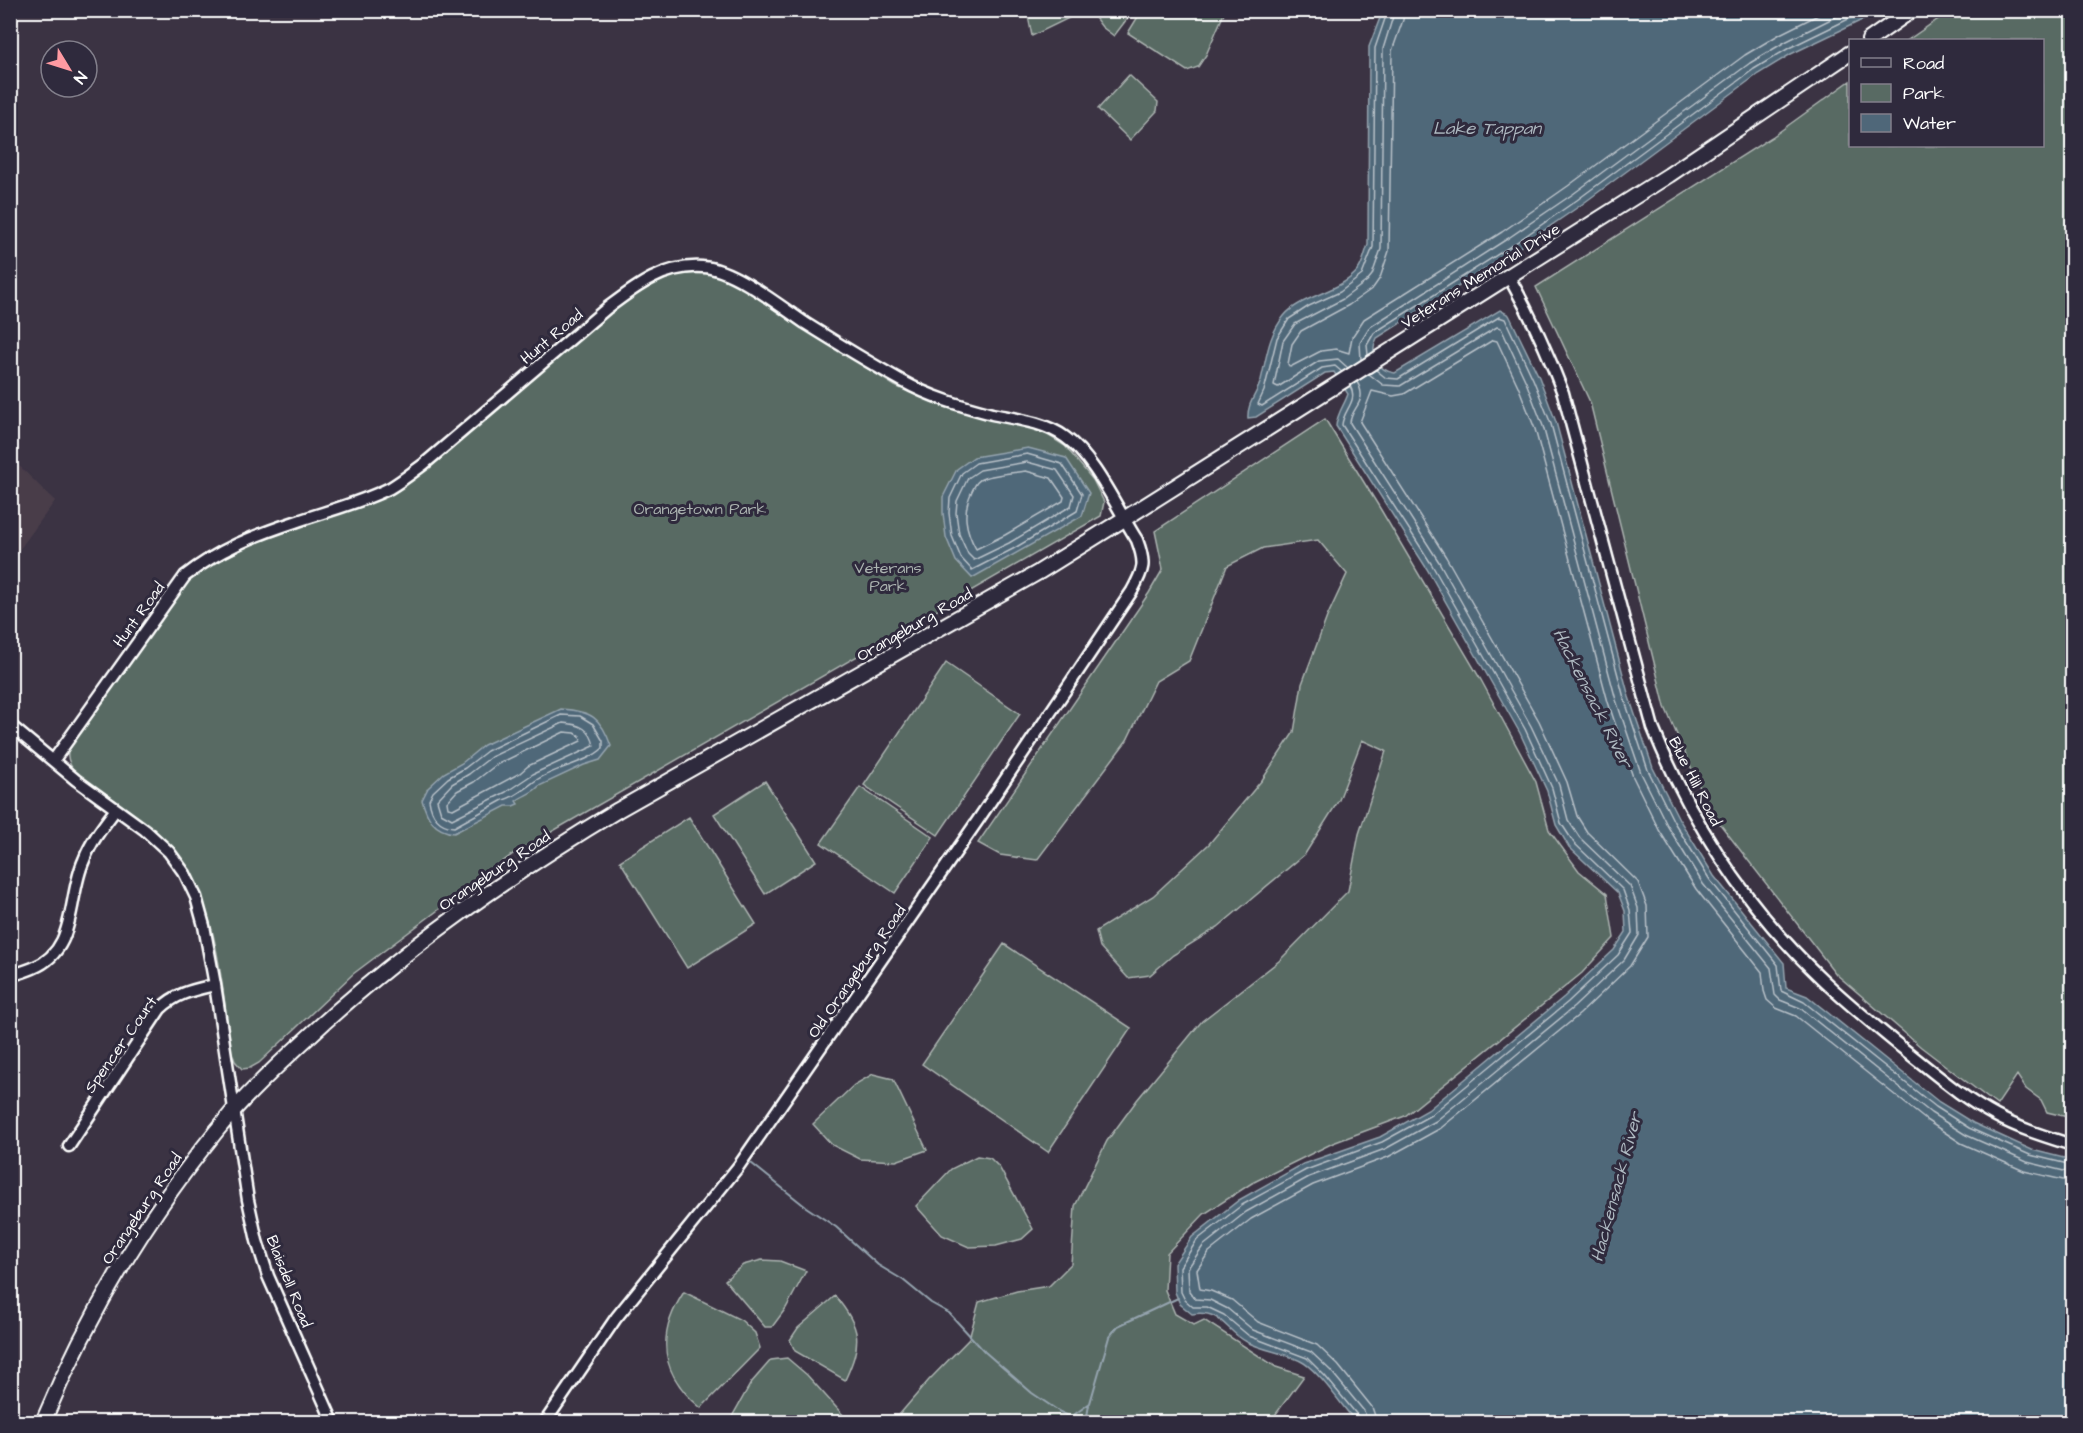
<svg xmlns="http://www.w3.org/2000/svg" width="2083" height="1433" font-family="'Architects Daughter',sans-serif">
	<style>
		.built { fill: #4a3e4a }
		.green { fill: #586a63; stroke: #acb4b1; stroke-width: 1.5 }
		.water { fill: #4f6779; stroke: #95a4af; stroke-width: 1.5 }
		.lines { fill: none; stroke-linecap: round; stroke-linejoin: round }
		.shore { stroke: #b9c2c9; stroke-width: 1.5 }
		.stream { stroke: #95a4af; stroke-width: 2 }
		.minor-casing { stroke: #fff; stroke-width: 15 }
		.major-casing { stroke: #fff; stroke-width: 18 }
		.minor { stroke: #2f2a3d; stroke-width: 10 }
		.major { stroke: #2f2a3d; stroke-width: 14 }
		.labels { text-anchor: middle; stroke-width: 6; stroke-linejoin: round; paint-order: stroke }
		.street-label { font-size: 16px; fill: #fff; stroke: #2f2a3d }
		.park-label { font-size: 16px; fill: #acb4b1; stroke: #2f2a3d }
		.water-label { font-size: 18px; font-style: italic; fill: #b0bbc3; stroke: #2f2a3d }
	</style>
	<rect width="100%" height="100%" fill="#3b3343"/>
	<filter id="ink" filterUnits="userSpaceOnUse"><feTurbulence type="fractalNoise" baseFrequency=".0167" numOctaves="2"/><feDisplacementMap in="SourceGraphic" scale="12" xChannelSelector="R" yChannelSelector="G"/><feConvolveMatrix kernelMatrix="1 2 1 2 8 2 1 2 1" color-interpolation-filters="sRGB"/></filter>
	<g filter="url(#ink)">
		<path class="built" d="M11,458L55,501L11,561H10Z"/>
		<path class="green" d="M1142,10H1224L1225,11L1206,55L1198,67L1187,71L1128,33Z
			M1027,11H1075L1077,14L1032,36Z
			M1090,11H1133L1114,36L1102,27Z
			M1950,11H2072V1118L2047,1112L2041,1100L2026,1089L2017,1075L1997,1105L1921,1047L1836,974L1710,811L1665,707L1590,402L1536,287L1772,137L1850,81V146H2042V40H1908Z
			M1129,75L1158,102L1157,111L1130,140L1098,109Z
			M695,269L725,277L895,386L944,407L1040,430L1065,446L1093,480L1104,502L1101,516L513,854L353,974L259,1063L250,1068L242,1069L235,1061L231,1050C221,983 219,908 176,853C152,821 107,796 75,772C68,763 67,757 68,745L186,581L205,568L252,544L399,486L438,461L634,291L667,275Z
			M1325,419L1381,510L1481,680L1536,782L1549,830L1579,871L1607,894L1614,938L1582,973L1405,1116L1333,1143L1252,1183L1204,1214L1167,1253L1165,1290L1175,1314L1194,1325L1204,1320L1276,1367L1304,1376L1270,1422H893L929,1380L969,1339L979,1302L1017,1291L1049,1286L1071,1264L1075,1206L1107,1141L1137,1100L1202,1021L1279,961L1348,891L1359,834L1386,751L1362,740L1339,800L1305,854L1218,927L1173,955L1150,975L1128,978L1100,947L1096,931L1153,896L1209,844L1262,780L1294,732L1302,684L1327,617L1347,574L1318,540L1263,548L1227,566L1189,661L1156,681L1127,740L1037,860L1000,855L978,843L1149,593L1163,569L1155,531Z
			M946,663L1020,714L938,835L864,785Z
			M765,781L816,861L765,894L714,814Z
			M860,787L933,837L895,893L821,843Z
			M689,817L756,924L687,968L620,861Z
			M1004,944L1131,1028L1048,1152L922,1064Z
			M873,1074L893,1079L927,1150L896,1161L860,1159L832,1145L813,1124L854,1085Z
			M977,1156L990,1158L999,1167L1033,1229L1022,1239L996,1246L969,1247L942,1235L916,1206L951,1169Z
			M762,1260L780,1261L806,1271L786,1308L772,1327H765L725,1280L743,1265Z
			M684,1292L741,1320L755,1333L760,1348L701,1408C660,1374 655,1336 684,1292Z
			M835,1296C862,1328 862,1343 845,1380L795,1351L790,1340L798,1328Z
			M787,1358L807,1375L843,1415L836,1422H729L751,1383L771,1360Z"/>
		<path class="water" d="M1383,10L1881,11L1791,54L1758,74L1581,205L1514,251L1377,338C1369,353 1377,371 1395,373L1500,310L1509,315L1539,377L1556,422L1629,697L1653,768L1679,819L1714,876L1784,963L1786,988L1807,996L1939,1102L1973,1123L2032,1150L2072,1160V1422H1356C1342,1406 1321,1374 1304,1363C1288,1353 1264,1351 1247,1342C1225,1331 1222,1309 1192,1314L1180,1304L1175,1292L1174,1264L1192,1237L1239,1200L1303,1164L1380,1137L1428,1110L1564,997L1614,950L1626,932L1625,911L1618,893L1569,847L1556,825L1547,791L1520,733L1427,569L1336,426C1337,413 1344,406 1348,394L1334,372L1325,373L1256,417L1248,418C1247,403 1257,394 1261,380C1267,356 1268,336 1284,316C1300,296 1341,292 1358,270C1363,264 1365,252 1368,245L1369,47Z
			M1028,448L1066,458L1089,493L1082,516L972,578L956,561L946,537L943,513V497L957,469L974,457Z
			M561,709C591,711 601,717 611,746L600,760L584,765L539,786C532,794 523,795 516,801L518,804L513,806H506L454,833C434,831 427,818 422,800L428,788L444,773L462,763L484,745Z"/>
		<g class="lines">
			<path class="shore" d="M1404,10L1403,20L1392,51L1389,251L1380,278L1373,288L1349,305L1301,331L1292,344L1288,364L1290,367L1321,351L1336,349L1349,353L1352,337L1364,319L1502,232L1568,186L1745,55L1780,34L1828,10
				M1368,355L1367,345L1374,333L1511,246L1577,200L1754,69L1789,48L1867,10
				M1361,360L1360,343L1370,327L1507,239L1573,194L1750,63L1785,42L1849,10
				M1348,368L1338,359L1319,361L1278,387L1274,385L1283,341L1295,324L1343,299L1367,281L1372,275L1381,249L1383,49L1395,10
				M1376,370L1386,378L1398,379L1499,317L1505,319L1533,379L1551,424L1624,698L1648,770L1674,822L1710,880L1778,965L1781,991L1804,1002L1936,1107L1969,1128L2030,1155L2072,1165
				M1342,372L1335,366L1322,368L1262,406L1258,404L1264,391L1277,338L1289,319L1309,306L1340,292L1362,275L1373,247L1375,48L1388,10
				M1369,374L1383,385L1400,386L1497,327L1501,328L1526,382L1543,426L1616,700L1641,773L1667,825L1703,884L1771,968L1775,995L1780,1000L1800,1008L1931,1113L1966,1135L2027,1162L2072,1173
				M1357,382C1369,402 1351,407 1350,423L1439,562L1531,726L1559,785L1568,820L1580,838L1630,886L1638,908L1639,935L1624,960L1574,1007L1436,1121L1385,1149L1309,1177L1246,1212L1203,1246L1188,1268L1189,1291L1195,1299L1210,1300L1228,1309L1253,1330L1311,1352L1331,1371L1364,1411L1368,1422
				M1350,386C1359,401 1343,410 1342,425L1432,565L1525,729L1552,788L1561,823L1574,843L1623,890L1630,910L1632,933L1618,955L1568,1002L1431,1115L1382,1142L1306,1170L1242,1205L1197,1240L1180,1267L1181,1292L1185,1300L1193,1307H1207L1224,1315L1249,1336L1307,1358L1325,1376L1358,1416L1360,1422
				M1027,454L1062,464L1082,494L1077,511L1013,549L972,570L961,558L952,536L949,513L950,498L962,473L976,463Z
				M1027,462L1057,470L1074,495L1071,506L1009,543L974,560L968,554L959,534L956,513L957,501L968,478L980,470Z
				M1026,471L1051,478L1064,497L1063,501L1005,535L976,549C965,529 962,512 972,491C975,485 977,480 984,478C997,474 1013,473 1026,471Z
				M561,715L580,716L593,724L603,741V748C588,763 553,768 535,781C527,787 512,799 503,800L454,827C438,826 431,814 429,800L433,792L448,778L465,768L487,751Z
				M563,723C580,724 591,729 594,746L533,774L506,792L452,819L441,813L437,800L452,784L469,774L491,757Z
				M564,732L575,733L580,736L581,741L528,766L520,773L453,809L448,808L447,802L457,791L474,782L496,765Z
				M1377,1422L1372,1407L1338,1365L1317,1345L1258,1322L1232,1300L1211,1291L1200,1289L1197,1270L1209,1252L1251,1219L1313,1185L1388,1157L1441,1128L1580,1014L1630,966L1648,937L1647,906L1638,882L1587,832L1577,816L1567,782L1539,721L1446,557L1360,422L1372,391L1393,396L1404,394L1493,340L1497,341L1518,386L1535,429L1608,702L1633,777L1659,830L1696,889L1762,972L1764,991L1767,1000L1776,1008L1796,1016L1926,1120L1961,1143L2024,1171L2072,1182"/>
			<path class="stream" d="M751,1163L806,1207L836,1227L878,1265L903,1280L931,1303L949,1313L985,1352L1032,1393L1060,1412L1071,1417L1090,1403L1109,1337L1118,1326L1178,1298
				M1086,1422L1089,1405"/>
			<g class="minor-casing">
				<path id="minor" d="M1509,277C1530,314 1548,353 1563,393L1653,728C1691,822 1748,909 1822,979C1847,1003 1874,1025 1901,1047C1932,1071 1962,1098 1996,1116C2020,1129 2047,1137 2072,1145
					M10,725L76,780L145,830L169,852L185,874L196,897L204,926L215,985L248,1200L257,1241L268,1276L333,1422
					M53,761L185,576C218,550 255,535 295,522C327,511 360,503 390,488C402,481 413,472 424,464L606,309C635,287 664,264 703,267C732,268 780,306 805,323C837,343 870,363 902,381C930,397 962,406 992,414C1016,419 1044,422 1065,437C1095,458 1117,509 1137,540C1146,564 1144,569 1132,591L978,820L738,1167L616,1318L545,1422
					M10,975C19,974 25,971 33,968C78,950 67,897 84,860C91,841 104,825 116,809
					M69,1146L160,1009C176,993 193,990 215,985"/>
			</g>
			<g class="major-casing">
				<path id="major" d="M1869,40L1912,10
					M43,1422C90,1310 154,1204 233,1111C255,1086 280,1063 304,1041C400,951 506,877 618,810L1039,572L1124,519L1669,175L1850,53"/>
			</g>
			<use href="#minor" class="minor"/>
			<use href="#major" class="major"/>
		</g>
	</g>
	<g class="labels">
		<g class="street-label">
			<text transform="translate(1480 275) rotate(-32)" y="6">Veterans Memorial Drive</text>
			<text transform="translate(551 336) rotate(-40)" y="6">Hunt Road</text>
			<text transform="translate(138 614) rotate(-54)" y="6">Hunt Road</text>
			<text transform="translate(914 624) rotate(-30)" y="6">Orangeburg Road</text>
			<text transform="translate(1696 781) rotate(63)" y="6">Blue Hill Road</text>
			<text transform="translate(494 870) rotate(-34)" y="6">Orangeburg Road</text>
			<text transform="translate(856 971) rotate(-55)" y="6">Old Orangeburg Road</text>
			<text transform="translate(120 1044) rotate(-55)" y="6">Spencer Court</text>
			<text transform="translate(141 1208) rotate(-56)" y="6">Orangeburg Road</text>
			<text transform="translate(290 1281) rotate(68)" y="6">Blaisdell Road</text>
		</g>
		<g class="park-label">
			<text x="700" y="514">Orangetown Park</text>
			<text x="888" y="573">Veterans<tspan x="888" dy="18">Park</tspan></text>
		</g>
		<g class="water-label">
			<text x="1487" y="134">Lake Tappan</text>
			<text transform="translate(1593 698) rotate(63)" y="6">Hackensack River</text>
			<text transform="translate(1616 1187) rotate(-75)" y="6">Hackensack River</text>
		</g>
	</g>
	<rect width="2083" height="1433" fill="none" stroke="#2f2a3d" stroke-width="36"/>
	<rect x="18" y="18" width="2047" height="1397" fill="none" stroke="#fff" stroke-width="2" filter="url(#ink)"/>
	<rect x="1849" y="39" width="195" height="108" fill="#2f2a3d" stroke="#827f8b" stroke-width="1.5"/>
	<rect x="1861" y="58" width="30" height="9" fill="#2f2a3d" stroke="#827f8b" stroke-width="1.5"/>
	<text x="1903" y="69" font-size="18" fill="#ffffff">Road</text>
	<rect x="1861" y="84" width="30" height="18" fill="#586a63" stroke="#827f8b" stroke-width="1.5"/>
	<text x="1903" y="99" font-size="18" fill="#ffffff">Park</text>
	<rect x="1861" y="114" width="30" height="18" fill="#4f6779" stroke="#827f8b" stroke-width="1.5"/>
	<text x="1903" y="129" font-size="18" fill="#ffffff">Water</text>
	<g transform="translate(69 69) rotate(128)"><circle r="28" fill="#2f2a3d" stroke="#827f8b" stroke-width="1.5"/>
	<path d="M0-4.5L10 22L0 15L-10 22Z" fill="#ff9aa2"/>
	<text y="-9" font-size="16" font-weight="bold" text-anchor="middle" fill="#ffffff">N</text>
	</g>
</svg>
